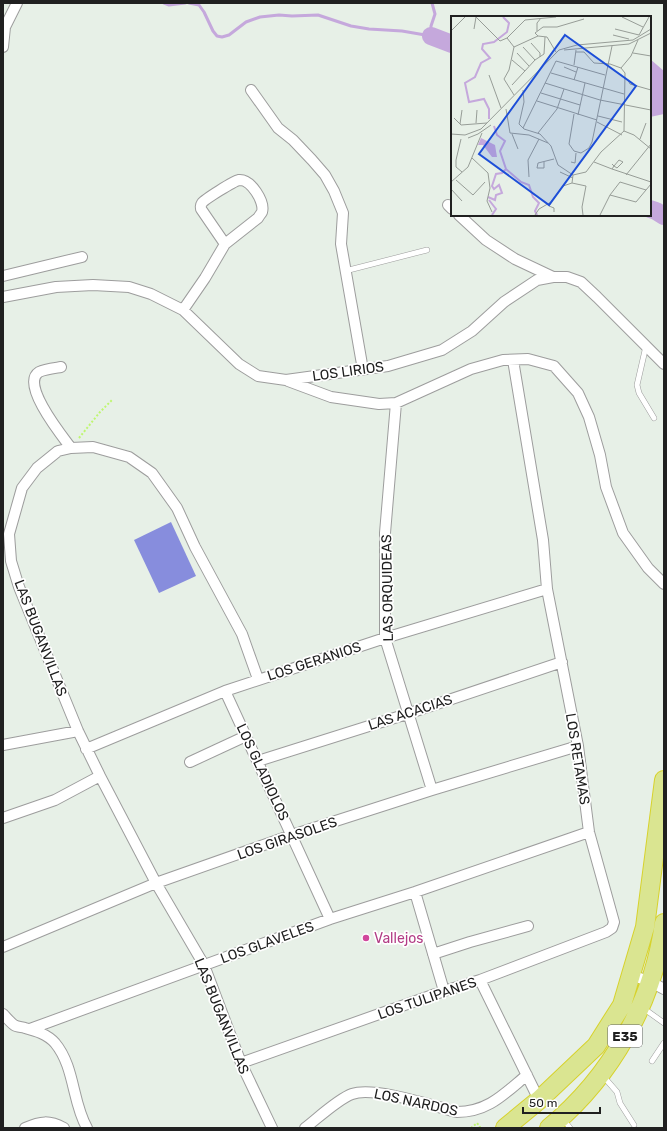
<svg xmlns="http://www.w3.org/2000/svg" width="667" height="1131" font-family="Rubik,sans-serif">
	<style>
		.pitch { fill: #878ddd }
		.water { fill: #c5a8dc }
		.lines { fill: none; stroke-linecap: round; stroke-linejoin: round }
		.stream { stroke: #c5a8dc; stroke-width: 3 }
		.river { stroke: #c5a8dc; stroke-width: 18 }
		.lane-casing { stroke: #9d9d9d; stroke-width: 6 }
		.street-casing { stroke: #9d9d9d; stroke-width: 12 }
		.highway-casing { stroke: #d7d22b; stroke-width: 20 }
		.path { stroke: #bff671; stroke-width: 2; stroke-dasharray: 2 2; stroke-linecap: butt }
		.lane { stroke: #fff; stroke-width: 5 }
		.street { stroke: #fff; stroke-width: 10 }
		.highway { stroke: #dae591; stroke-width: 18 }
		.hotel-dot { fill: #d1479c; stroke: #fff; stroke-width: 1.5 }
		.labels { text-anchor: middle; stroke-width: 3.5; stroke-linejoin: round; paint-order: stroke }
		.shield { fill: #fff; stroke: #636363; stroke-width: 1 }
		.shield-label { font-size: 13px; font-weight: bold; fill: #202020 }
		.street-label { font-size: 14px; fill: #202020; stroke: #fff }
		.hotel-label { font-size: 14px; fill: #b23c85; stroke: #fff; text-anchor: start }
		.inset-river { fill: none; stroke: #c5a8dc; stroke-width: 2 }
		.inset-road { fill: none; stroke: #979d97; stroke-width: 1 }
		.view { fill: #1d4ed8; fill-opacity: 0.15; stroke: #1d4ed8; stroke-width: 2 }
		.inset-edge { fill: none; stroke: #202020; stroke-width: 2 }
	</style>
	<rect width="100%" height="100%" fill="#e7f0e7"/>
	<path class="pitch" d="M171,522L196,576L159,593L134,540Z"/>
	<path class="water" d="M650,59L664,71V114L650,117Z"/>
	<g class="lines">
		<path class="stream" d="M164,3L169,5L185,3
			M189,3L199,5L204,12L213,31L217,36L222,37L229,35L246,22L260,17L279,15L292,16L318,15L351,26L369,29L402,31L431,36V26L435,14L432,3"/>
		<path class="river" d="M431,36L452,44
			M650,209L656,211L664,216"/>
		<g class="lane-casing">
			<path id="lane" d="M345,271L427,250
				M646,346L637,385L639,393L654,418
				M643,1008L664,1023
				M652,1061L664,1043
				M603,1076L617,1092L620,1103L634,1125
				M563,1119L570,1128"/>
		</g>
		<g class="street-casing">
			<path id="street" d="M3,47L5,27L17,3
				M251,90L278,128L293,140L312,160L325,175L334,191L343,213L341,244L363,370
				M448,205L452,209
				M459,215L486,240L515,259L553,277
				M3,276L82,257
				M3,297L56,287L93,285L129,287L151,294L183,310L239,364L258,376L286,380L388,366L442,350L472,331L504,302L537,280L553,277H567L581,282L597,297L664,364
				M183,310L205,278L225,244L258,218C259,216 261,214 262,212C265,202 251,179 239,180C234,181 205,199 202,203C200,206 201,206 201,209L225,244
				M61,367C55,368 45,369 39,372C20,384 62,436 71,448
				M288,381L331,397L379,404L396,403L471,369L503,360L528,359L554,366L578,393L589,417L600,455L606,487L623,533L648,568L664,584
				M396,403L385,533V638L432,790
				M258,679L242,634L195,547L177,508L152,473L129,457L93,447L71,448L58,451L37,468L22,488L9,534L11,561L19,587L78,731L100,776L156,883L204,965L241,1063L272,1128
				M225,691L330,919
				M3,745L78,731
				M86,749L225,691L385,638L547,589
				M258,761L407,714L562,662
				M190,762L246,736
				M3,818L55,800L100,776
				M415,892L444,991
				M3,947L156,883L292,835L432,790L578,746
				M433,954L470,942L528,926
				M631,975L651,982L664,989
				M480,980L539,1100
				M3,1014C6,1017 10,1022 14,1025C17,1027 22,1027 25,1028C36,1031 47,1034 55,1043C75,1067 72,1102 87,1128
				M30,1029L330,919L415,892L589,832
				M241,1063L444,991L480,980L606,932L612,928L614,922L589,832L578,746L547,589L543,540L513,360
				M25,1128C41,1121 49,1120 64,1128
				M305,1128C318,1118 338,1099 352,1094C374,1086 433,1106 457,1112C488,1112 504,1094 527,1075"/>
		</g>
		<g class="highway-casing">
			<path id="highway" d="M505,1128L539,1100L596,1046L622,1005L645,927L664,780
				M549,1128C611,1077 653,1003 664,923"/>
		</g>
		<path class="path" d="M79,438L100,412L112,400
			M471,1128L477,1123L480,1127L478,1128"/>
		<use href="#lane" class="lane"/>
		<use href="#street" class="street"/>
		<use href="#highway" class="highway"/>
	</g>
	<circle class="hotel-dot" cx="366" cy="938" r="4"/>
	<g class="labels">
		<rect class="shield" x="608" y="1025" width="34" height="22" rx="3"/>
		<g class="shield-label">
			<text x="625" y="1041">E35</text>
		</g>
		<g class="street-label">
			<text transform="translate(348 371) rotate(-8)" y="5">LOS LIRIOS</text>
			<text transform="translate(387 588) rotate(-91)" y="5">LAS ORQUIDEAS</text>
			<text transform="translate(41 638) rotate(69)" y="5">LAS BUGANVILLAS</text>
			<text transform="translate(314 661) rotate(-18)" y="5">LOS GERANIOS</text>
			<text transform="translate(410 712) rotate(-18)" y="5">LAS ACACIAS</text>
			<text transform="translate(578 759) rotate(81)" y="5">LOS RETAMAS</text>
			<text transform="translate(263 772) rotate(65)" y="5">LOS GLADIOLOS</text>
			<text transform="translate(287 838) rotate(-19)" y="5">LOS GIRASOLES</text>
			<text transform="translate(267 942) rotate(-20)" y="5">LOS GLAVELES</text>
			<text transform="translate(427 998) rotate(-19)" y="5">LOS TULIPANES</text>
			<text transform="translate(222 1016) rotate(68)" y="5">LAS BUGANVILLAS</text>
			<text transform="translate(416 1102) rotate(12)" y="5">LOS NARDOS</text>
		</g>
		<g class="hotel-label">
			<text x="374" y="943">Vallejos</text>
		</g>
	</g>
	<g transform="translate(451 16)">
		<rect width="200" height="200" fill="#e7f0e7"/>
		<path d="M30,122L44,129L46,141H41L32,129H27Z" fill="#c5a8dc"/>
		<path class="inset-river" d="M38,103V93L33,83L18,86L14,67L24,61L30,47L39,42L31,33L32,28L43,26L56,16L58,7L52,1M43,110L46,119L54,125L49,135L55,153M37,181L44,184L45,179L51,177L48,169L43,173L41,170L45,158L51,157L55,153L70,166L78,169L82,181L88,187L84,195L86,199M38,184L45,193L41,199"/>
		<path class="inset-road" d="M25,1L49,25L56,22L63,31L87,20L96,21L105,36M171,1L192,11M23,13L25,1M164,13L188,19M0,15L14,1M86,15V7L90,2M162,19L178,23M188,19L198,1M87,20L84,17L92,11H106L133,3M56,22L74,4L105,1M80,27L89,37V41M72,31L84,44M113,34L178,28L200,17M66,37L78,50M182,37L200,40M61,44L74,55M123,49L125,34M113,51L125,56M170,52L180,40L187,24M100,57L173,78M38,59L50,92M123,64L127,51M177,64L179,68L200,74M94,67L149,84L200,94M61,69L84,44L93,38L94,21M72,74L73,86L68,108L73,113L89,118L100,130L107,149L122,159M90,77L129,89M63,79L53,63L58,54L63,31M86,85L146,104M55,93L59,117L78,119L97,127M123,98L118,128L123,135L130,137L138,132L141,126L161,30M127,99L134,67M147,100L171,106M3,102L10,109L36,107M146,106L171,119M25,107L26,94M9,108L11,94M72,112L105,45L154,59M173,115L183,119L200,133M87,117L106,93L113,73M0,118L14,119L30,113L108,34L126,29L182,24L200,13M61,118L67,133M17,122L27,118L40,109M10,123L5,144V151L11,156M189,123L195,107M21,142L37,157L39,172L36,185L41,196M93,146V152H86L87,147L103,143M120,146L124,147L125,137M143,146L161,153L163,150L168,144L172,146L166,152L163,150L161,148M161,153L200,166M109,156L122,162M175,159L200,128M78,161L77,144L88,123M5,164L22,179L34,166M0,166L17,151L31,117M121,167L135,170L131,191L132,199M0,173L11,185M159,179L185,186L195,174M100,187L98,190L103,192V196M84,199L88,193L100,186L112,170L121,167L122,159L135,156L150,136L173,115L174,57L170,52L159,48L143,47L133,36H125M149,199L159,179L169,166L195,174L200,168"/>
		<path class="view" d="M114,19L185,70L98,189L28,138Z"/>
		<rect width="200" height="200" class="inset-edge"/>
	</g>
	<rect width="667" height="1131" fill="none" stroke="#202020" stroke-width="8"/>
	<path d="M523 1107v6h77v-6" fill="none" stroke="#202020" stroke-width="2"/>
	<text x="529" y="1107" font-size="12" fill="#202020" stroke="#ffffff" stroke-width="3" paint-order="stroke">50 m</text>
</svg>
